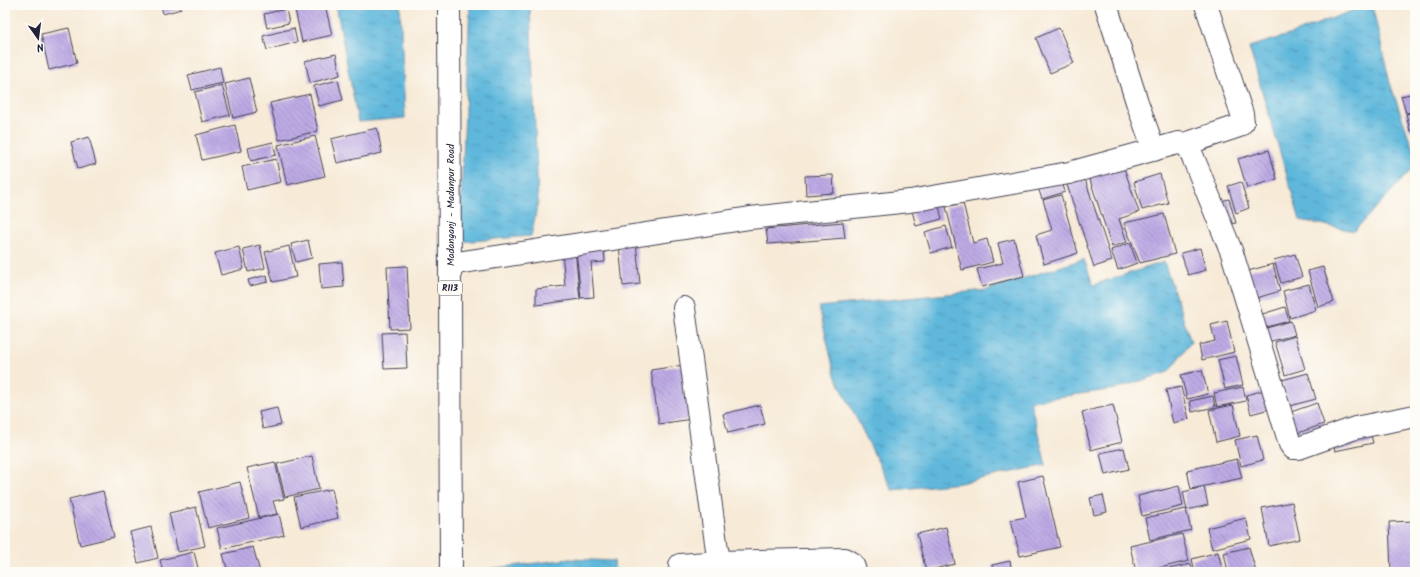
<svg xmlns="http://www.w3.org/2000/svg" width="1420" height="577" font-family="Kalam,sans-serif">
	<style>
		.water { fill: url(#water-ripples); stroke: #406d8c }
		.building { fill: url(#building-back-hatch) }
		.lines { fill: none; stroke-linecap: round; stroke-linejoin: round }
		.minor-casing { stroke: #424052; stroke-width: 24 }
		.major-casing { stroke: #424052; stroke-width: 24 }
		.minor { stroke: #fff; stroke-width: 22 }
		.major { stroke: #fff; stroke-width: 22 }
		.labels { text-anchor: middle; stroke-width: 3; stroke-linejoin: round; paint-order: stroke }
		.shield { fill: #fdfcf7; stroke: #646373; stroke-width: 1 }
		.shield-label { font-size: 9px; font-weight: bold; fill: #22223b }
		.street-label { font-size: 10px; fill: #22223b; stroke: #fdfcf7 }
	</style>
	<defs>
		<pattern id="water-ripples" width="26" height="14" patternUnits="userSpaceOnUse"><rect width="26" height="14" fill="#5fb8dc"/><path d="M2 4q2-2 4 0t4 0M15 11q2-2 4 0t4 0" fill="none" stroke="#4e95b4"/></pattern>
		<pattern id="building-back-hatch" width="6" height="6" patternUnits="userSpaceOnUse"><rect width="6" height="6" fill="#bdaae5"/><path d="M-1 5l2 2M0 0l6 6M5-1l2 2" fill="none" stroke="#998abb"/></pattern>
	</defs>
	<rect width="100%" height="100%" fill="#fdfcf7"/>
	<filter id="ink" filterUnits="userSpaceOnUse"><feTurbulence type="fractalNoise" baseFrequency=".025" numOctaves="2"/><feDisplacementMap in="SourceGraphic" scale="8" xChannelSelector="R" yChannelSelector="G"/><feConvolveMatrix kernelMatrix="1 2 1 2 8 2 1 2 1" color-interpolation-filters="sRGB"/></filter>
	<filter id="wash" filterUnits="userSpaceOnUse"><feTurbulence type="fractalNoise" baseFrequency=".012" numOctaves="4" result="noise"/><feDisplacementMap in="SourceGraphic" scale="16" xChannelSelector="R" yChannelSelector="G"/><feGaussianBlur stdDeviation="0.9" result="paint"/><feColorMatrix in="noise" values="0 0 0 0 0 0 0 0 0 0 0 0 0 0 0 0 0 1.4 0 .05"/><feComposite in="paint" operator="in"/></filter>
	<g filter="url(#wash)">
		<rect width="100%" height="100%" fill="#f7ead7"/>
		<path class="water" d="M336,5H400L405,118L358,122Z
			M470,5H530L538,202L531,236L459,242Z
			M1367,5H1372L1390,83L1415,155V166L1354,231L1300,220L1249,47L1289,35Z
			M1084,259L1093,285L1164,262L1191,342L1168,372L1115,389L1030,401L1046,465L960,483L892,490L835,375L819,307L987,290Z
			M569,559L614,561L615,572H479L496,568Z"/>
		<g id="blocks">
			<path class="building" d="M161,5H180L181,9L163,14Z
				M294,5H325L332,35L302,42Z
				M286,9L289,23L267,28L264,14Z
				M69,28L77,63L49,70L41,34Z
				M294,28L297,42L267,50L263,36Z
				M1059,28L1074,63L1050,73L1036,38Z
				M336,54L340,75L310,83L305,61Z
				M220,67L223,83L192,90L188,75Z
				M249,78L257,112L233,118L225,84Z
				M338,80L343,100L319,106L314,86Z
				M222,85L230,115L202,122L195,92Z
				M1415,93V111L1406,113L1401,96Z
				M310,94L318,131L279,140L270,103Z
				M1415,112V130L1410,131L1406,114Z
				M235,125L241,151L202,160L196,135Z
				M377,128L382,153L337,163L331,139Z
				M315,136L325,176L287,185L278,145Z
				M89,137L96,164L78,169L71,142Z
				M273,142L276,155L251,161L248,148Z
				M1269,150L1277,179L1247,188L1238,159Z
				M276,159L281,182L247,190L242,167Z
				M1123,165L1139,212L1119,219L1127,242L1112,247L1089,177Z
				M1160,174L1168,203L1142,210L1134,182Z
				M833,175L834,193L806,195L805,176Z
				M1084,176L1112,261L1094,267L1066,182Z
				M1061,178L1065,192L1042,199L1037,185Z
				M1241,182L1249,208L1236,213L1228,186Z
				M1061,195L1078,253L1044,264L1036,235L1052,230L1043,200Z
				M1229,199L1236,223L1224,226L1217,202Z
				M938,203L942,219L916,226L912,210Z
				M963,203L973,243L987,239L993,262L962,270L946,207Z
				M1164,214L1175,254L1140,263L1124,223Z
				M843,222L845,238L768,244L766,229Z
				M946,226L952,247L931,253L925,232Z
				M1014,239L1024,276L982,287L977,269L1003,263L998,243Z
				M308,240L312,258L296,262L291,244Z
				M636,242L640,284L623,286L619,244Z
				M1130,243L1137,263L1118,270L1111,250Z
				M260,245L265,268L248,272L243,249Z
				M289,246L296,277L273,282L265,252Z
				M239,247L244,269L221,275L215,253Z
				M604,247L605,262L591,263L594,297L581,298L576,250Z
				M1200,248L1206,270L1188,275L1181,253Z
				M575,249L580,299L536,305V289L565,286L562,250Z
				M1295,254L1302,277L1281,283L1274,260Z
				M342,262L344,287L321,289L319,264Z
				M1273,264L1280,291L1250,300L1241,273Z
				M407,266L410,328L390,329L387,267Z
				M1323,267L1334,302L1318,307L1308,271Z
				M267,275L268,282L250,286L248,280Z
				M1309,284L1316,310L1290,318L1283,291Z
				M1285,307L1289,321L1256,330L1253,317Z
				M1227,321L1234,352L1202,360L1199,345L1215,341L1211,325Z
				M1291,321L1295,335L1267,342L1263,329Z
				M405,332L407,368L384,369L382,333Z
				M1295,336L1305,369L1285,375L1275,342Z
				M1236,356L1243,385L1225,389L1218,360Z
				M684,365L692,419L659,424L651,370Z
				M1202,370L1208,394L1187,399L1181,375Z
				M1308,373L1316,399L1289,406L1282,380Z
				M1181,387L1189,419L1173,423L1166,390Z
				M1243,387L1246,401L1217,407L1214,393Z
				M1272,388L1277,407L1251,414L1246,395Z
				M1213,396L1215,407L1192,412L1190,401Z
				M1317,403L1324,424L1292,435L1285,414Z
				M760,405L765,424L728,433L723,414Z
				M1113,405L1122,442L1091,450L1082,412Z
				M1233,405L1240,436L1216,442L1209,410Z
				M277,408L281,425L263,429L259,412Z
				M1370,431L1373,443L1335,451L1332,439Z
				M1257,435L1263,460L1241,466L1235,440Z
				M1124,448L1129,469L1105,475L1100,453Z
				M312,456L319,489L285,497L277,464Z
				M1237,459L1242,478L1191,489L1187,470Z
				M275,462L284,499L273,501L277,514L259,518L247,468Z
				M1043,476L1060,547L1020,556L1011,520L1026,517L1018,482Z
				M240,482L249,518L208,528L199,492Z
				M1179,486L1183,506L1142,516L1138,496Z
				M1204,487L1208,505L1187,510L1183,492Z
				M332,489L338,518L301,527L294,497Z
				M103,491L114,537L80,545L69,499Z
				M1103,495L1107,512L1094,515L1090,498Z
				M1292,502L1300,539L1269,546L1262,508Z
				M196,507L205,546L178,552L169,513Z
				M1186,509L1191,530L1150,540L1145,518Z
				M279,514L284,535L222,549L217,528Z
				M1246,518L1251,539L1212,549L1207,528Z
				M1415,521V572H1391L1389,522Z
				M151,527L158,558L138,563L130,532Z
				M946,527L955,564L926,571L917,534Z
				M1182,534L1189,561L1142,572H1136L1130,546Z
				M253,547L260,572H228L223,554Z
				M1249,547L1256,572H1228L1224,553Z
				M194,552L199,572H163L160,560Z
				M1218,552L1223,572H1195L1192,559Z
				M1010,561L1012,572H993L992,565Z
				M1191,564L1193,572H1159V571Z"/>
		</g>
	</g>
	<g filter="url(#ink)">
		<use href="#blocks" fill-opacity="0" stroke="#424052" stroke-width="1"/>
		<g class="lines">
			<g class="minor-casing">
				<path id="minor" d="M1106,5L1137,102L1154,150
					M1185,144L1239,126L1243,122L1242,114L1206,5
					M450,264L750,218L910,201L1069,173L1178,143L1185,144L1190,150L1232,253L1290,444L1293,448H1299L1355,428L1415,416
					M684,308L717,550L720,562L845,559C852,562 854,565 855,572
					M680,565L720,562"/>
			</g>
			<g class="major-casing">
				<path id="major" d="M449,5L451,572"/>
			</g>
			<use href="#minor" class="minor"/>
			<use href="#major" class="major"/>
		</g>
	</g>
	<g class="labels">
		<rect class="shield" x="438" y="281" width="24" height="14" rx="3"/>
		<g class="shield-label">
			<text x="450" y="291">R113</text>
		</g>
		<g class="street-label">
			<text transform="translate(450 205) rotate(-90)" y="4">Madanganj - Madanpur Road</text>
		</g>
	</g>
	<rect width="1420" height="577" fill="none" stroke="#fdfcf7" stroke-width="20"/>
	<g transform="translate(38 38) rotate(166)" stroke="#fdfcf7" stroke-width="3" paint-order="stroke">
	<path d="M0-3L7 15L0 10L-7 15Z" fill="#22223b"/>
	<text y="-6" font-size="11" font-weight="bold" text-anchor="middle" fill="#22223b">N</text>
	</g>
</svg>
